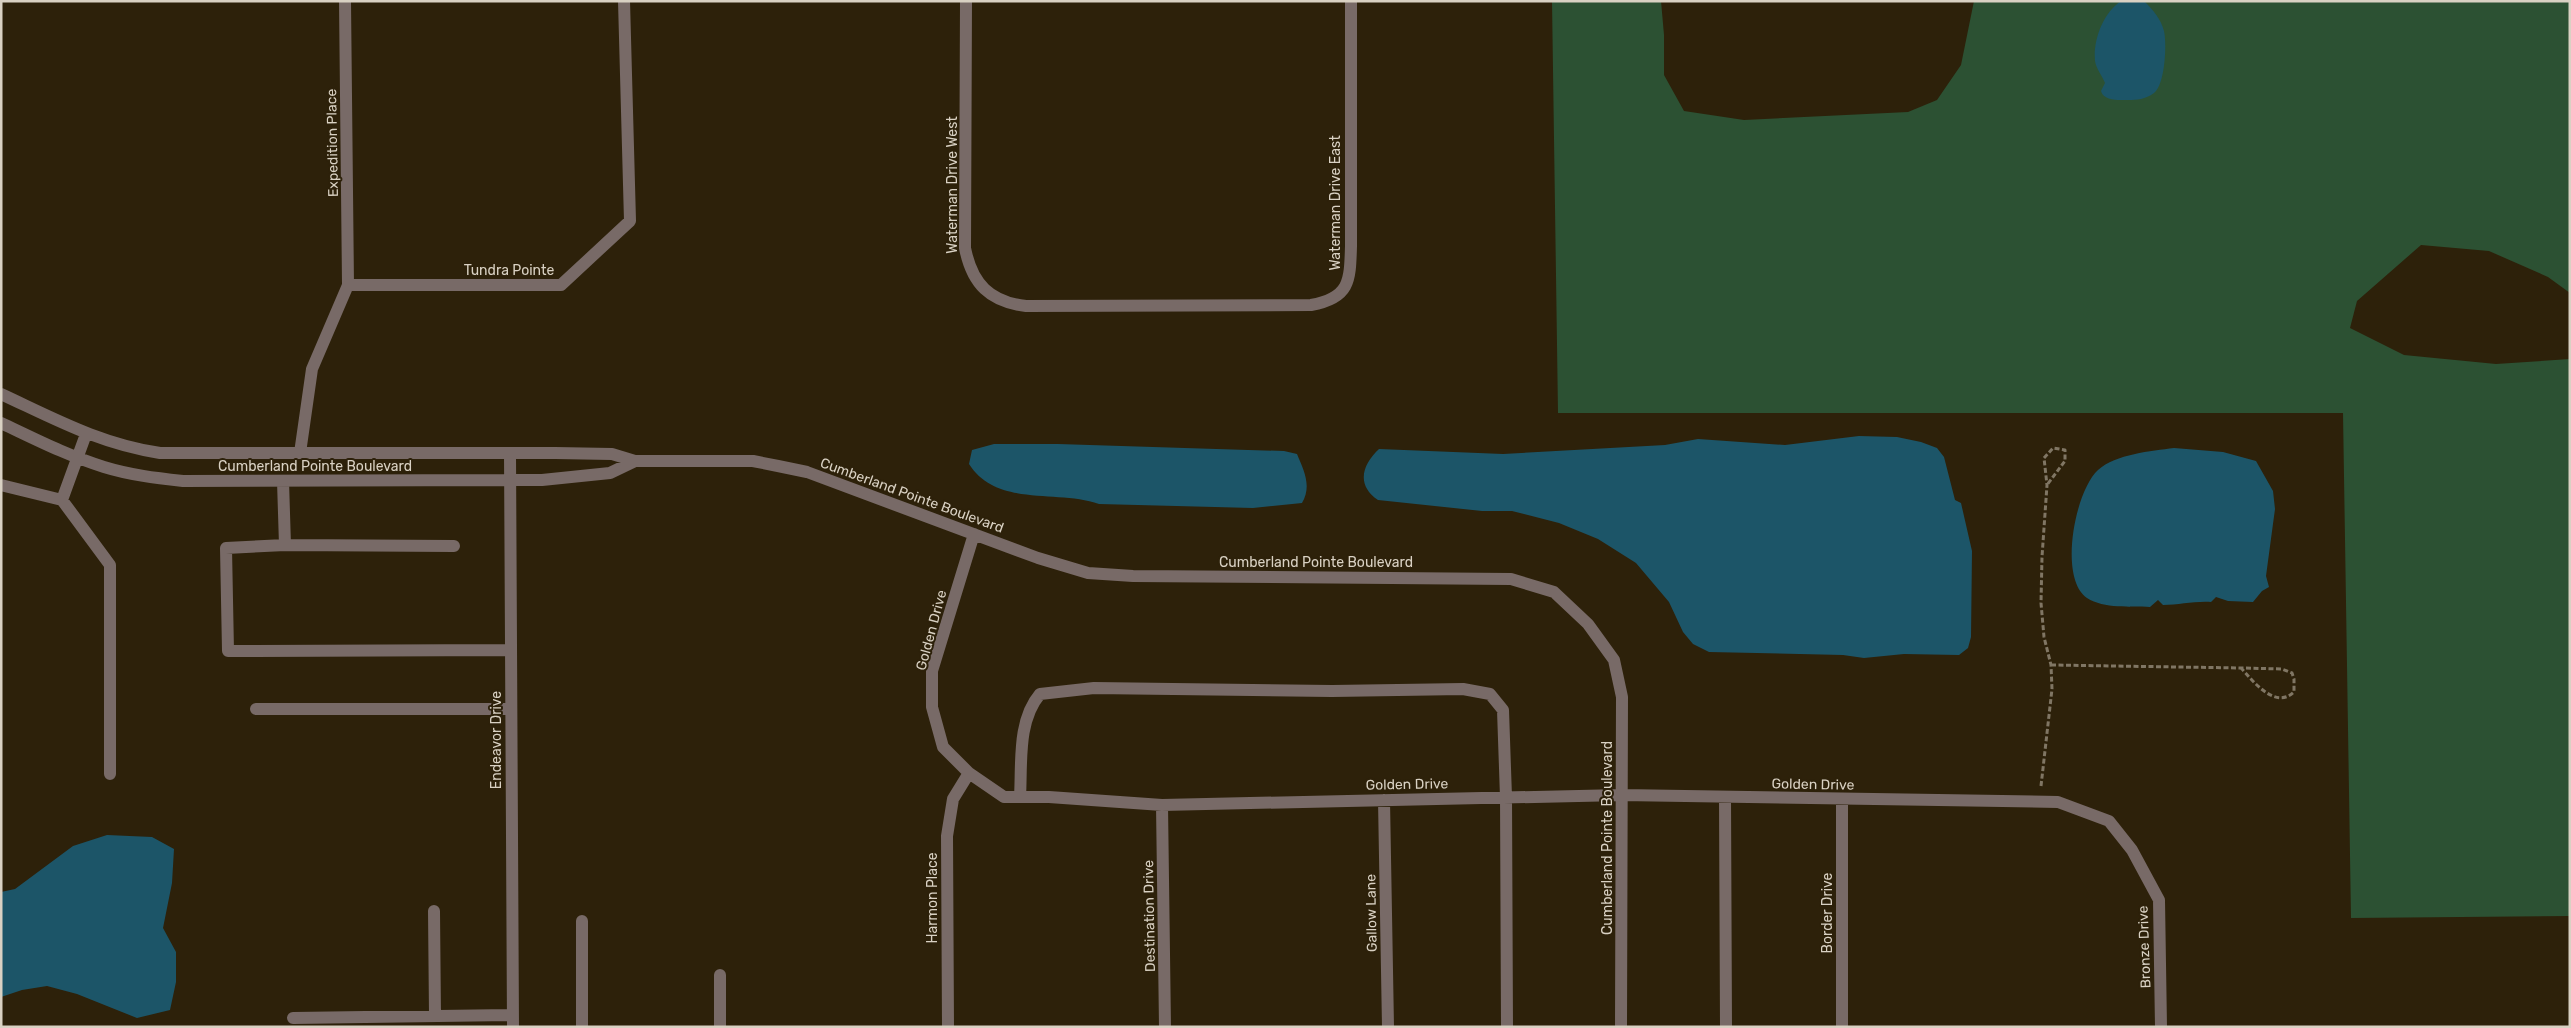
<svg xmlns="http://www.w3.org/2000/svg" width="2571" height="1028" font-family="Rubik,sans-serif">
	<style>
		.forest { fill: #2c5133 }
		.water { fill: #1c5568 }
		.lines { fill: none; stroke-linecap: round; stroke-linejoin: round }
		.path { stroke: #807664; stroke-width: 3; stroke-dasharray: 5 2.5; stroke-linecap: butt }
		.minor { stroke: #786a67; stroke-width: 12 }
		.labels { text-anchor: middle; stroke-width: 4; stroke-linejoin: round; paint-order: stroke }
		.street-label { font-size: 14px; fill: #d9d1c3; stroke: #2d210a }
	</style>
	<rect width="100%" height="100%" fill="#2d210a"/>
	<path class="forest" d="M1552,1H1661L1664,35V75L1684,111L1744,120L1908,112L1937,100L1961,65L1974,1H2570V293L2548,277L2489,251L2421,245L2357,301L2350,328L2404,355L2496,364L2570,359V916L2351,918L2343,413H1558Z"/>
	<path class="water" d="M2121,1L2145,2C2153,10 2161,19 2164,31C2167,44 2165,85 2154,93C2143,101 2133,100 2121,100C2113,100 2103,99 2101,91L2105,83C2102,76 2096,68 2095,61C2093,40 2103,13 2121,1Z
		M1859,436L1897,437L1921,442L1937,448L1944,457L1955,500L1961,503L1972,551L1971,637L1968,648L1959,655L1904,654L1864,658L1843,655L1709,652L1693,644L1683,632L1669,602L1636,563L1598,539L1559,523L1512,511H1482L1378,500C1356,485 1362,465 1379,449L1503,454L1665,445L1698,439L1785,445Z
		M994,444H1058L1284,451L1297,454C1304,471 1312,486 1302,503L1253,508L1099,504C1058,489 997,508 969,464L972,450Z
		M2174,448L2223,452L2256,461L2273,491L2275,509L2266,576L2269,587L2262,591L2253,602L2228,601L2216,597L2211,602C2194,601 2179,605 2163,605L2158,600L2150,607C2131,606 2104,609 2087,598C2058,578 2075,491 2098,470C2116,454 2151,451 2174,448Z
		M107,835L152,837L174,849L172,883L163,928L176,952V982L170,1010L137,1018L77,994L47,986L22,990L1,997V892L15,889L73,846Z"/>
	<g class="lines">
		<path class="path" d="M2051,665L2241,668L2282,669L2292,673L2294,679V692C2275,710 2253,681 2241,668
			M2041,786L2052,689L2051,665L2044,637L2041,603L2042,557L2047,485L2044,458L2053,448L2065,450V461L2047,485"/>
		<path class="minor" d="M345,1L348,285
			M966,1L965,248C972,284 990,302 1026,306L1311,305C1350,298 1350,281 1351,246V1
			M1,394C55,419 100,444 160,453H555L612,454L635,461H753L778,466L807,472L1038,558L1088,573L1133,576L1511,579L1554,592L1588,624L1614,660L1622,697L1621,1027
			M1,423C35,439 68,456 104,467C130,475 156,478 183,481L542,480L610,473L635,461
			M86,434L62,500L110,565V774
			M300,453L312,369L348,285H561L630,221L624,1
			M510,453L513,1027
			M283,481L285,545L226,548L228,651L511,650
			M1,485L62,500
			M974,534L932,671V707L943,747L969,773L1004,797H1049L1162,805L1622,795L2058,802L2109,821L2132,850L2159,900L2161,1027
			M285,545L454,546
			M256,709H511
			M1020,797C1022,764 1017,721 1040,694L1094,688L1332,691L1463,689L1490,694L1503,710L1506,797L1507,1027
			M1725,797L1726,1027
			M1384,800L1388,1027
			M1842,800V1027
			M1162,805L1165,1027
			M434,911L435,1016
			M720,975V1027
			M293,1018L513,1015
			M582,1027V921
			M948,1027L947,836L953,799L969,773"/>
	</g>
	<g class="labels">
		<g class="street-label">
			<text transform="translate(332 143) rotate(-91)" y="5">Expedition Place</text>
			<text transform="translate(952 185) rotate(-90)" y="5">Waterman Drive West</text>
			<text transform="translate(1335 203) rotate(-90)" y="5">Waterman Drive East</text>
			<text x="509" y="275">Tundra Pointe</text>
			<text x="315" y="471">Cumberland Pointe Boulevard</text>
			<text transform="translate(912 495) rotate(20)" y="5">Cumberland Pointe Boulevard</text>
			<text x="1316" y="567">Cumberland Pointe Boulevard</text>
			<text transform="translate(931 630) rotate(-75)" y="5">Golden Drive</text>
			<text transform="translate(496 740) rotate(-90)" y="5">Endeavor Drive</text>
			<text transform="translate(1407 784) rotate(-1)" y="5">Golden Drive</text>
			<text transform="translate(1813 784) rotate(1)" y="5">Golden Drive</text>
			<text transform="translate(1607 838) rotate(-90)" y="5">Cumberland Pointe Boulevard</text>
			<text transform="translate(932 898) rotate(-90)" y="5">Harmon Place</text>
			<text transform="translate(1371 913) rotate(-91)" y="5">Gallow Lane</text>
			<text transform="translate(1827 913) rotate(-90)" y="5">Border Drive</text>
			<text transform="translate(1149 916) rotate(-91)" y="5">Destination Drive</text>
			<text transform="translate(2144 947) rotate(-92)" y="5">Bronze Drive</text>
		</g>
	</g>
	<rect width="2571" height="1028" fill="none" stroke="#d9d1c3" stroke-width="5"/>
</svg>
